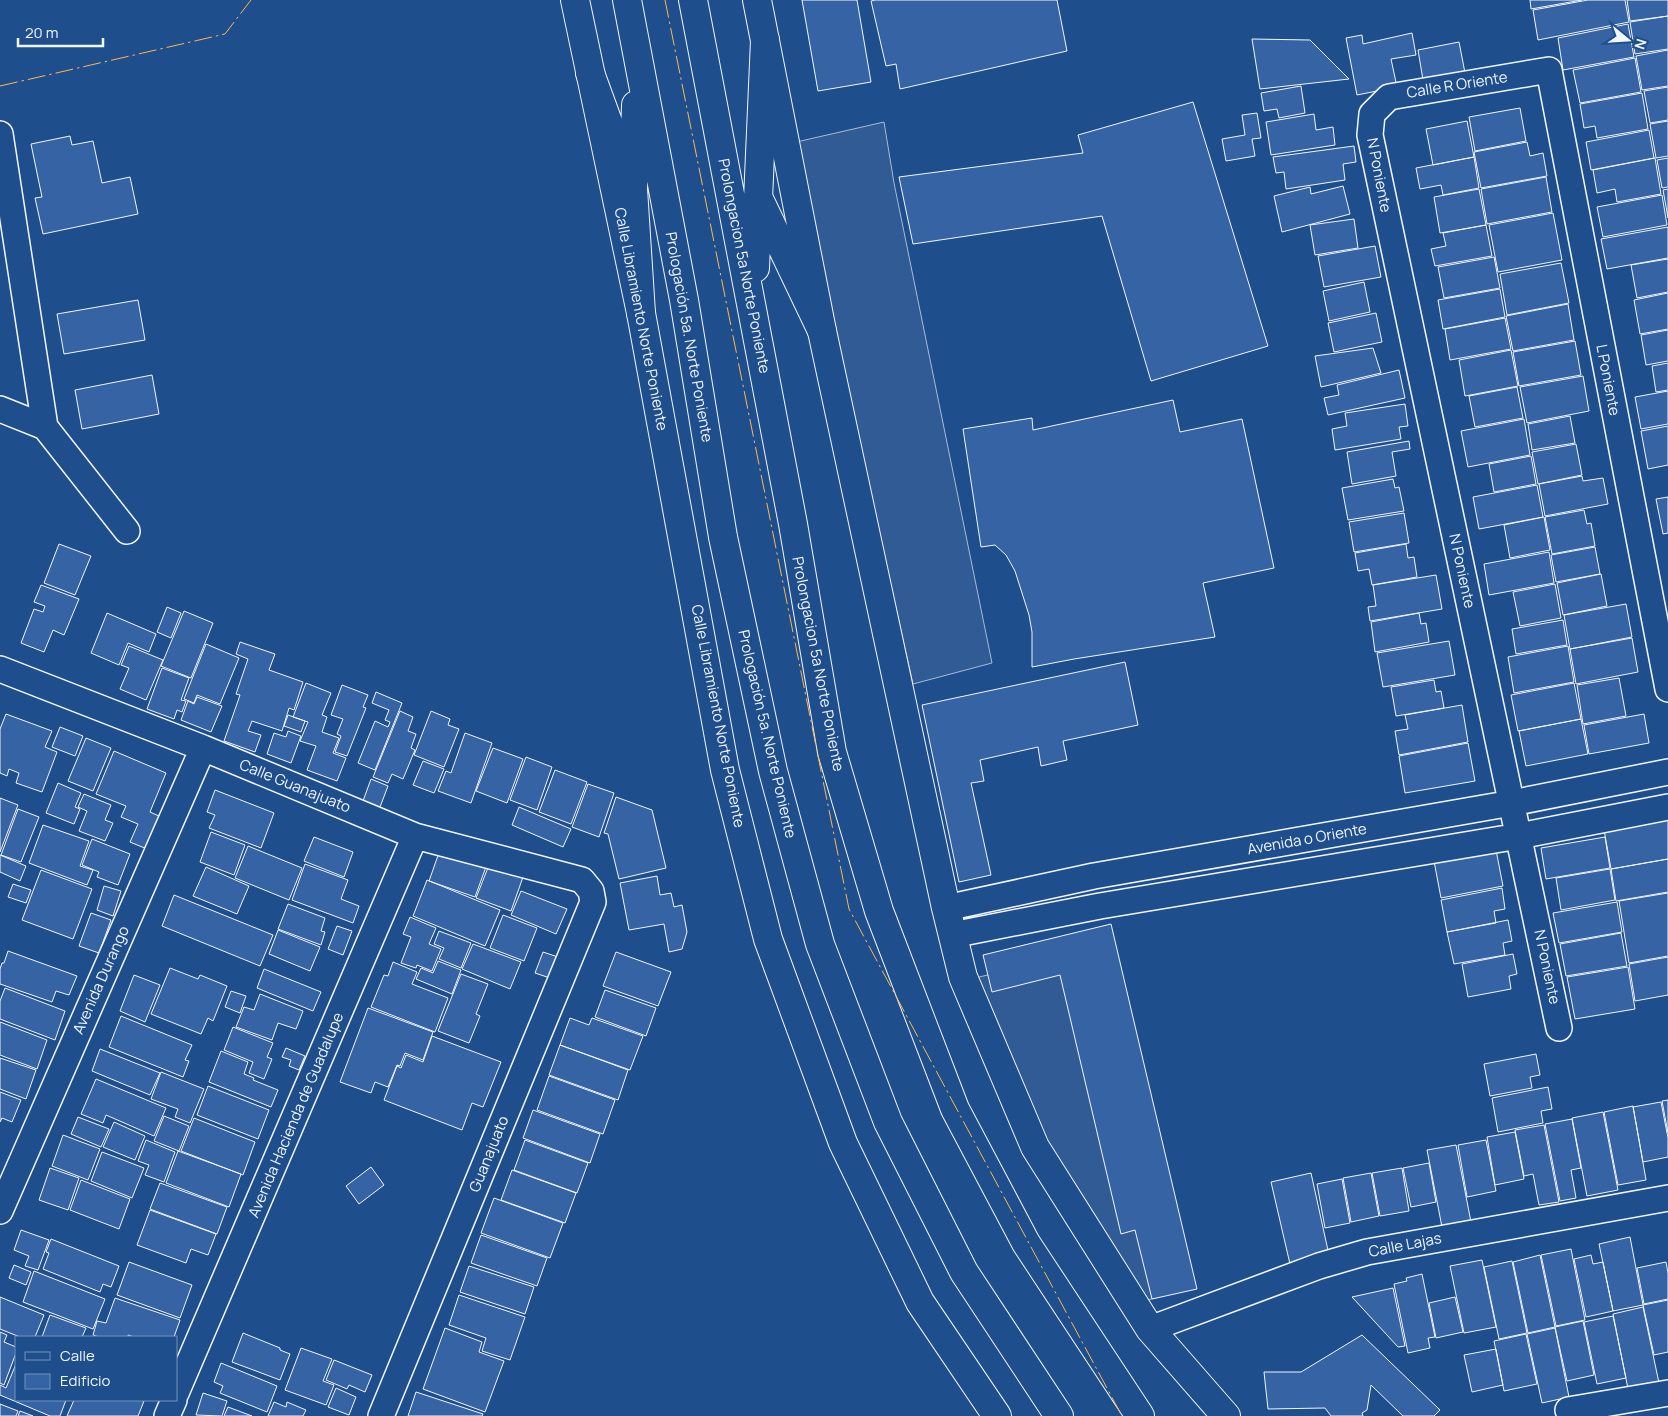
<svg xmlns="http://www.w3.org/2000/svg" width="1668" height="1416" font-family="Manrope,sans-serif">
	<style>
		.built { fill: #305b95; stroke: #a8bbd7 }
		.building { fill: #3563a3; stroke: #f2f6ff }
		.lines { fill: none; stroke-linecap: round; stroke-linejoin: round }
		.minor-casing { stroke: #f2f6ff; stroke-width: 28 }
		.tertiary-casing { stroke: #f2f6ff; stroke-width: 30 }
		.primary-casing { stroke: #f2f6ff; stroke-width: 30 }
		.minor { stroke: #1f4e8c; stroke-width: 25 }
		.tertiary { stroke: #1f4e8c; stroke-width: 28 }
		.primary { stroke: #1f4e8c; stroke-width: 28 }
		.power { stroke: #ffb74d; stroke-width: 1; stroke-dasharray: 18 4 2.5 4; stroke-linecap: butt }
		.labels { text-anchor: middle; stroke-width: 4; stroke-linejoin: round; paint-order: stroke }
		.street-label { font-size: 15px; fill: #f2f6ff; stroke: #1f4e8c }
	</style>
	<rect width="100%" height="100%" fill="#1f4e8c"/>
	<path class="built" d="M884,122L894,183L992,663L913,684L792,143Z
		M1104,947L1189,1288L1145,1301L1047,1154L975,978Z"/>
	<path class="building" d="M802,0H857L871,82L818,91Z
		M875,0H1057L1067,51L900,89L896,64L886,66L871,1Z
		M1530,0H1582L1531,9Z
		M1588,0H1625L1629,22L1538,40L1533,10Z
		M1627,0H1668V16L1630,21Z
		M1668,16V49L1635,54L1630,22Z
		M1628,24L1634,57L1563,70L1558,38Z
		M1412,33L1416,55L1391,59L1397,87L1357,95L1346,38L1362,35L1363,44Z
		M1252,39L1310,40L1349,79L1260,89Z
		M1459,42L1466,78L1424,86L1418,50Z
		M1668,50V86L1642,90L1636,56Z
		M1635,58L1641,92L1580,103L1573,70Z
		M1301,86L1305,113L1279,118L1277,109L1264,111L1261,93Z
		M1668,87V120L1650,123L1644,91Z
		M1642,93L1648,129L1597,138L1595,126L1584,128L1580,104Z
		M1193,102L1268,346L1151,381L1102,216L913,244L899,177L1083,153L1078,135Z
		M1520,108L1526,141L1475,151L1469,117Z
		M1257,113L1261,138L1252,139L1255,156L1226,161L1222,139L1245,135L1242,115Z
		M1314,114L1316,130L1333,127L1335,145L1271,155L1266,122Z
		M1467,121L1474,157L1433,165L1426,129Z
		M1668,121V156L1656,158L1650,124Z
		M1649,130L1654,158L1591,170L1586,142Z
		M70,136L72,145L93,141L102,183L130,177L138,214L43,234L35,198L42,197L31,144Z
		M1527,142L1530,156L1543,153L1547,176L1481,188L1474,152Z
		M1354,146L1356,162L1343,164L1345,180L1286,189L1284,172L1276,173L1273,157Z
		M1474,157L1479,188L1443,195L1441,185L1420,189L1416,168Z
		M1655,158L1661,194L1617,202L1615,189L1597,193L1593,170Z
		M1668,158V187L1662,188L1657,160Z
		M1546,177L1552,212L1487,224L1481,189Z
		M1343,186L1350,214L1282,232L1274,196L1310,187L1311,194Z
		M1479,189L1486,225L1440,233L1434,197Z
		M1668,189V218L1663,190Z
		M1662,195L1667,225L1603,237L1597,207Z
		M1553,213L1562,260L1498,272L1489,225Z
		M1354,219L1358,248L1315,255L1310,225Z
		M1486,225L1492,256L1435,266L1431,249L1446,246L1443,233Z
		M1668,227V258L1607,269L1601,239Z
		M1375,246L1381,277L1324,287L1318,256Z
		M1494,257L1500,288L1444,298L1438,267Z
		M1668,259V292L1637,298L1631,265Z
		M1561,263L1569,303L1507,315L1500,274Z
		M1364,282L1370,312L1329,321L1323,291Z
		M1500,289L1505,317L1443,329L1438,300Z
		M1668,293V329L1640,334L1634,300Z
		M138,300L145,340L64,354L57,314Z
		M1568,304L1574,340L1513,351L1506,316Z
		M1376,313L1382,342L1334,352L1328,323Z
		M1505,318L1511,349L1450,360L1445,329Z
		M1668,330V361L1646,365L1641,335Z
		M1575,341L1581,375L1519,386L1513,352Z
		M1373,348L1381,373L1321,387L1315,356Z
		M1511,350L1518,386L1465,396L1459,360Z
		M1668,363V390L1656,392L1652,366Z
		M1399,370L1405,398L1328,415L1324,398L1339,395L1337,385Z
		M152,375L159,414L82,429L75,390Z
		M1583,376L1589,411L1527,423L1520,387Z
		M1517,387L1523,418L1475,427L1469,396Z
		M1668,391V424L1641,429L1635,397Z
		M1173,400L1180,432L1242,419L1274,568L1203,583L1215,637L1074,659L1032,667V632L1029,615L1015,571L1006,555L995,545L981,547L963,429L1032,418L1033,430Z
		M1405,404L1408,426L1399,427L1401,439L1335,450L1332,429L1347,426L1345,413Z
		M1570,416L1575,443L1532,450L1528,424Z
		M1524,419L1530,455L1468,467L1461,431Z
		M1668,426V465L1648,469L1641,431Z
		M1409,441L1410,449L1392,452L1396,476L1352,484L1347,452Z
		M1576,444L1582,475L1538,484L1532,452Z
		M1531,456L1536,484L1494,492L1489,464Z
		M1582,476L1583,481L1603,478L1608,504L1545,516L1539,484Z
		M1393,479L1395,488L1399,487L1404,511L1348,520L1342,488Z
		M1537,485L1543,517L1479,529L1473,497Z
		M1668,497V533L1663,534L1656,499Z
		M1584,510L1587,524L1591,523L1595,546L1552,554L1545,517Z
		M1404,513L1409,543L1354,552L1349,522Z
		M1544,517L1550,550L1510,558L1504,525Z
		M59,544L91,556L75,595L44,583Z
		M1406,544L1408,558L1414,557L1417,577L1372,585L1369,569L1358,571L1355,553Z
		M1595,547L1600,574L1556,582L1551,555Z
		M1549,552L1554,583L1489,595L1484,564Z
		M1601,574L1607,606L1563,615L1557,583Z
		M1436,575L1442,609L1370,621L1368,607L1376,606L1373,585Z
		M1555,584L1561,618L1520,626L1513,592Z
		M41,585L79,599L64,635L53,630L44,652L21,643L34,609L43,612L45,606L34,602Z
		M1626,604L1632,637L1570,649L1564,615Z
		M167,607L181,613L171,638L157,632Z
		M184,611L213,623L191,678L161,666Z
		M107,613L156,634L149,652L128,643L119,665L91,653Z
		M1419,613L1421,624L1426,623L1429,642L1375,652L1371,622Z
		M1563,620L1567,645L1516,654L1512,629Z
		M1632,638L1638,672L1576,684L1570,649Z
		M1449,641L1455,675L1383,687L1377,653Z
		M240,642L275,654L269,670L303,682L294,710L289,708L282,731L252,721L248,731L261,735L255,752L224,741L240,695L236,694L248,659L236,654Z
		M206,644L239,658L220,704L197,695L194,703L184,699Z
		M129,646L163,660L146,700L120,689L129,668L121,665Z
		M1568,646L1574,682L1514,693L1508,657Z
		M1125,662L1138,725L1063,741L1067,760L1041,766L1038,747L980,760L984,781L971,783L991,875L959,882L922,705Z
		M162,668L189,678L181,700L186,701L182,712L177,710L174,719L147,709Z
		M1619,678L1626,716L1583,724L1577,685Z
		M1434,680L1436,692L1441,691L1444,708L1396,716L1391,687Z
		M306,683L331,693L322,715L327,717L322,732L339,738L333,753L346,758L337,781L307,770L316,746L300,741L308,722L293,717Z
		M1574,683L1581,719L1518,731L1511,695Z
		M342,685L368,695L363,707L366,708L347,756L335,752L341,736L337,734L343,719L331,715Z
		M376,692L402,703L375,770L358,763L375,721L388,727L390,722L385,720L389,710L372,703Z
		M197,697L222,706L211,732L181,720L188,701L194,704Z
		M1462,705L1468,742L1399,755L1395,731L1408,729L1405,715Z
		M400,711L413,717L408,731L416,734L411,748L415,750L403,779L392,774L388,783L373,777Z
		M431,711L450,719L448,725L459,729L444,767L414,755Z
		M6,714L52,731L45,747L57,752L42,792L16,783L19,773L9,769L7,776L0,773V729Z
		M1644,714L1649,743L1589,754L1584,725Z
		M288,715L305,721L301,732L284,726Z
		M1581,719L1588,754L1526,766L1519,731Z
		M60,727L83,736L75,756L52,747Z
		M288,731L301,736L291,763L267,754L274,733L286,737Z
		M465,733L492,743L471,803L438,791L446,771L451,773Z
		M86,738L111,748L93,791L68,781Z
		M1468,743L1475,781L1405,793L1399,756Z
		M493,748L523,759L507,803L476,791Z
		M114,751L166,773L150,812L161,817L147,849L130,842L138,824L121,817L126,806L96,794Z
		M526,757L552,767L537,810L510,800Z
		M423,761L444,769L434,793L413,785Z
		M555,770L587,782L571,824L539,812Z
		M371,779L388,786L380,807L363,801Z
		M58,783L81,793L75,807L80,809L74,824L46,813Z
		M588,784L614,793L599,837L572,827Z
		M215,790L274,813L261,848L209,828L215,815L207,812Z
		M84,794L111,805L105,820L113,823L105,841L79,831L87,811L78,807Z
		M616,797L652,810L666,868L619,879L608,834L604,833Z
		M0,798L18,805L0,852Z
		M519,807L571,829L563,847L512,825Z
		M18,809L39,817L21,862L1,855Z
		M1668,816V859L1611,869L1603,824Z
		M43,825L89,841L80,866L93,870L87,885L29,863Z
		M211,832L245,845L234,875L200,862Z
		M314,837L353,852L344,877L304,861Z
		M1605,837L1610,868L1546,879L1541,848Z
		M92,839L130,854L118,885L97,877L99,872L82,865Z
		M248,846L302,868L289,900L235,878Z
		M441,847L487,864L475,897L429,881Z
		M1496,850L1503,886L1441,898L1434,861Z
		M0,855L26,866L20,881L0,872Z
		M1668,859V892L1616,901L1611,869Z
		M305,864L348,880L341,899L359,906L353,923L292,900Z
		M489,865L523,877L511,911L476,898Z
		M206,867L249,886L237,914L193,896Z
		M1610,869L1615,900L1561,910L1556,878Z
		M41,870L92,889L73,939L22,920Z
		M657,876L660,895L671,893L674,907L682,905L687,932L682,949L669,952L664,924L629,930L620,883Z
		M427,880L500,910L485,946L413,916Z
		M13,884L31,890L26,903L8,897Z
		M104,886L121,891L113,916L97,910Z
		M1502,888L1505,909L1494,911L1496,923L1447,932L1441,900Z
		M521,891L567,909L556,934L511,915Z
		M1668,893V956L1629,963L1619,901Z
		M174,895L273,935L260,966L162,926Z
		M1617,902L1622,932L1559,943L1553,913Z
		M288,904L325,918L321,931L325,932L321,945L278,929Z
		M91,913L111,920L99,953L79,946Z
		M503,915L537,928L524,961L490,948Z
		M410,917L436,928L429,944L441,949L432,971L417,965L416,968L401,963L411,937L403,934Z
		M1508,920L1512,941L1503,943L1505,955L1454,964L1447,932Z
		M1111,924L1197,1289L1152,1299L1135,1230L1121,1234L1060,975L992,992L983,955Z
		M337,926L352,931L343,955L328,949Z
		M278,930L320,947L310,971L269,954Z
		M439,931L471,943L461,968L439,959L444,948L434,944Z
		M1621,933L1627,966L1566,976L1560,944Z
		M473,944L521,962L510,989L462,969Z
		M8,951L77,976L69,995L56,991L52,1002L0,984V969L2,963H4Z
		M543,952L558,957L550,978L535,973Z
		M616,952L671,972L658,1006L603,986Z
		M1513,954L1517,974L1509,976L1511,989L1468,997L1462,964Z
		M1668,957V995L1635,1001L1629,964Z
		M438,961L461,970L452,994L416,979L421,968L433,973Z
		M393,962L417,972L412,984L448,998L435,1032L371,1007L384,975L388,976Z
		M1628,967L1635,1009L1575,1019L1567,977Z
		M170,968L198,979L200,975L227,986L213,1021L208,1018L201,1034L151,1014Z
		M264,969L321,992L313,1011L257,988Z
		M461,974L488,984L476,1014L480,1016L469,1043L438,1031Z
		M134,975L160,985L145,1022L120,1011Z
		M5,988L65,1011L55,1040L0,1019V1001Z
		M605,990L656,1008L646,1036L595,1017Z
		M231,991L246,996L240,1013L225,1007Z
		M260,994L303,1011L296,1029L278,1023L272,1040L236,1027L244,1007L254,1010Z
		M368,1008L433,1032L423,1060L405,1053L400,1066L397,1065L388,1087L375,1082L371,1093L340,1082Z
		M121,1016L192,1045L185,1060L189,1061L183,1077L109,1047Z
		M570,1018L589,1025L592,1018L643,1036L630,1070L560,1045Z
		M0,1022L47,1040L37,1069L0,1055Z
		M233,1027L273,1043L267,1057L272,1059L264,1079L249,1073L253,1062L224,1050Z
		M432,1036L501,1062L483,1107L472,1103L462,1130L384,1100L397,1066L401,1068L406,1055L423,1062Z
		M560,1045L628,1070L618,1100L549,1075Z
		M286,1048L305,1056L299,1070L289,1066L291,1060L282,1057Z
		M100,1049L160,1073L150,1095L92,1071Z
		M221,1051L248,1062L244,1074L254,1078L253,1080L278,1090L271,1107L209,1082Z
		M1536,1054L1540,1075L1530,1077L1532,1088L1490,1096L1484,1064Z
		M0,1058L36,1070L26,1099L0,1089Z
		M161,1072L204,1089L190,1123L175,1117L178,1109L151,1099Z
		M549,1076L615,1100L603,1134L537,1110Z
		M96,1079L166,1108L154,1136L106,1115L103,1123L81,1114Z
		M208,1086L269,1110L258,1139L197,1115Z
		M1548,1087L1552,1109L1541,1111L1543,1123L1498,1132L1492,1098Z
		M0,1092L21,1100L12,1122L2,1118L0,1122Z
		M1668,1100V1133L1662,1101Z
		M1661,1102L1668,1138V1157L1643,1162L1633,1107Z
		M1633,1106L1646,1180L1618,1185L1604,1112Z
		M533,1110L600,1134L590,1163L523,1138Z
		M1603,1112L1618,1190L1587,1196L1572,1118Z
		M164,1116L189,1126L179,1151L154,1141Z
		M78,1117L109,1129L101,1147L71,1134Z
		M194,1118L255,1142L243,1175L181,1151Z
		M1572,1119L1581,1168L1571,1170L1576,1198L1560,1201L1545,1124Z
		M114,1122L145,1136L135,1160L103,1147Z
		M1544,1125L1559,1202L1539,1205L1533,1174L1524,1176L1515,1130Z
		M1515,1132L1524,1179L1495,1185L1487,1137Z
		M63,1135L100,1149L88,1180L52,1166Z
		M146,1140L175,1152L164,1182L145,1175L149,1165L138,1161Z
		M525,1140L588,1163L577,1193L514,1170Z
		M1486,1140L1496,1191L1467,1197L1458,1145Z
		M1456,1145L1471,1222L1442,1227L1427,1150Z
		M178,1151L241,1174L229,1207L166,1183Z
		M102,1152L144,1168L132,1198L91,1181Z
		M1429,1163L1436,1202L1411,1207L1403,1168Z
		M371,1167L384,1185L359,1204L346,1186Z
		M50,1168L79,1178L68,1210L39,1200Z
		M1402,1168L1409,1211L1380,1216L1372,1173Z
		M512,1170L576,1193L565,1223L501,1200Z
		M1311,1173L1329,1255L1290,1264L1271,1182Z
		M1371,1173L1379,1216L1351,1222L1343,1178Z
		M1342,1179L1350,1223L1325,1228L1317,1184Z
		M81,1180L130,1199L119,1229L70,1210Z
		M160,1183L227,1207L217,1234L150,1209Z
		M494,1198L563,1223L550,1258L481,1233Z
		M150,1210L216,1234L208,1255L191,1249L186,1263L137,1245Z
		M21,1230L49,1240L38,1270L25,1266L29,1256L14,1250Z
		M481,1235L547,1258L537,1286L471,1263Z
		M1630,1237L1643,1305L1613,1311L1599,1244Z
		M51,1239L119,1266L111,1287L103,1284L100,1292L43,1269L49,1253L46,1252Z
		M1571,1249L1585,1320L1556,1326L1541,1255Z
		M1540,1255L1555,1327L1528,1333L1513,1262Z
		M1591,1255L1593,1264L1603,1262L1613,1311L1586,1317L1574,1259Z
		M1482,1260L1496,1327L1464,1333L1450,1266Z
		M1512,1261L1527,1333L1499,1339L1484,1267Z
		M129,1262L192,1285L180,1318L117,1295Z
		M1666,1262L1668,1273V1299L1644,1304L1637,1268Z
		M14,1265L31,1272L26,1285L9,1278Z
		M469,1266L534,1287L525,1314L460,1292Z
		M34,1271L105,1299L93,1329L23,1302Z
		M1422,1274L1435,1337L1428,1338L1430,1348L1408,1353L1394,1284L1407,1281L1406,1278Z
		M1393,1288L1405,1346L1398,1347L1352,1297Z
		M459,1295L525,1317L510,1360L482,1351L486,1338L449,1325Z
		M0,1297L44,1315L35,1337H20L0,1329Z
		M1455,1297L1463,1332L1436,1338L1429,1303Z
		M115,1298L180,1320L174,1337H134L128,1335V1337H99L93,1335L97,1321L106,1323Z
		M1668,1300V1352L1654,1355L1643,1305Z
		M1643,1307L1659,1383L1628,1389L1613,1314Z
		M50,1315L86,1328L82,1337H42Z
		M1613,1316L1626,1378L1597,1384L1584,1322Z
		M1583,1321L1594,1375L1567,1381L1555,1327Z
		M445,1328L482,1342L479,1352L504,1361L485,1412L423,1389Z
		M1555,1328L1569,1397L1542,1403L1527,1334Z
		M0,1332L7,1335L4,1342L16,1347V1353L4,1385L0,1383Z
		M243,1333L280,1348V1350L290,1354L280,1380L232,1362Z
		M1526,1334L1537,1384L1504,1391L1494,1341Z
		M1362,1335L1440,1410L1434,1416H1403L1371,1385L1367,1410L1362,1413L1363,1416H1331L1325,1408L1268,1409L1264,1372H1301Z
		M301,1348L332,1359L323,1381L334,1385L326,1405L285,1390Z
		M1496,1349L1503,1385L1472,1392L1464,1355Z
		M334,1360L372,1375L365,1392L349,1385L347,1389L326,1380Z
		M221,1363L277,1386L267,1412L220,1393L223,1386L214,1382Z
		M16,1364V1400H66L60,1416H50L0,1395V1385L6,1388Z
		M336,1388L356,1397L349,1415L328,1407Z
		M416,1392L483,1414L482,1416H408Z
		M203,1393L227,1401L222,1416L196,1415Z
		M74,1400H140L144,1401L138,1416H67Z
		M274,1402L286,1407L287,1402L306,1410L303,1416H268Z
		M0,1404L18,1411L16,1416H0Z
		M228,1407L252,1416H224Z
		M20,1411L33,1416H18Z"/>
	<g class="lines">
		<g class="minor-casing">
			<path id="minor" d="M0,134L45,427
				M0,409L45,427L127,531
				M0,669L203,748L415,836L582,880L591,891L593,902L381,1416
				M946,908L1094,876L1512,803L1668,772
				M952,935L1100,906L1519,836L1668,807
				M1559,1028L1370,135L1372,114L1389,97L1549,70L1668,689
				M0,1211L203,748
				M1150,1329L1319,1266L1367,1252L1668,1198
				M176,1393L415,836
				M1568,1410L1668,1393
				M167,1416L174,1400"/>
		</g>
		<g class="tertiary-casing">
			<path id="tertiary" d="M575,0L641,313L725,770L768,939L843,1143L920,1302L997,1416
				M757,0L822,331L946,908L963,977L1035,1147L1150,1329L1226,1416"/>
		</g>
		<g class="primary-casing">
			<path id="primary" d="M627,0L684,300L723,537L773,771L820,944L888,1122L964,1272L1059,1416
				M693,0L793,524L832,752L879,911L955,1109L1026,1243L1140,1416
				M590,73L628,177
				M636,105L633,189L641,313
				M759,199L822,331
				M755,268L765,40"/>
		</g>
		<use href="#minor" class="minor"/>
		<use href="#tertiary" class="tertiary"/>
		<use href="#primary" class="primary"/>
		<path class="power" d="M665,0L849,909L1122,1416
			M0,86L225,34L251,0"/>
	</g>
	<g class="labels">
		<g class="street-label">
			<text transform="translate(1457 85) rotate(-9)" y="5">Calle R Oriente</text>
			<text transform="translate(1379 175) rotate(79)" y="5">N Poniente</text>
			<text transform="translate(744 266) rotate(79)" y="5">Prolongacion 5a Norte Poniente</text>
			<text transform="translate(641 319) rotate(79)" y="5">Calle Libramiento Norte Poniente</text>
			<text transform="translate(689 337) rotate(80)" y="5">Prologación 5a. Norte Poniente</text>
			<text transform="translate(1608 380) rotate(79)" y="5">L Poniente</text>
			<text transform="translate(1462 571) rotate(78)" y="5">N Poniente</text>
			<text transform="translate(818 664) rotate(79)" y="5">Prolongacion 5a Norte Poniente</text>
			<text transform="translate(718 716) rotate(79)" y="5">Calle Libramiento Norte Poniente</text>
			<text transform="translate(767 734) rotate(77)" y="5">Prologación 5a. Norte Poniente</text>
			<text transform="translate(295 786) rotate(22)" y="5">Calle Guanajuato</text>
			<text transform="translate(1307 839) rotate(-10)" y="5">Avenida o Oriente</text>
			<text transform="translate(1547 967) rotate(78)" y="5">N Poniente</text>
			<text transform="translate(101 980) rotate(-66)" y="5">Avenida Durango</text>
			<text transform="translate(296 1115) rotate(-67)" y="5">Avenida Hacienda de Guadalupe</text>
			<text transform="translate(489 1154) rotate(-68)" y="5">Guanajuato</text>
			<text transform="translate(1405 1245) rotate(-11)" y="5">Calle Lajas</text>
		</g>
	</g>
	<rect x="15" y="1336" width="162" height="65" fill="#1f4e8c" stroke="#7391ba"/>
	<rect x="25" y="1352" width="25" height="8" fill="#1f4e8c" stroke="#7391ba"/>
	<text x="60" y="1361" font-size="15" fill="#f2f6ff">Calle</text>
	<rect x="25" y="1374" width="25" height="15" fill="#3563a3" stroke="#7391ba"/>
	<text x="60" y="1386" font-size="15" fill="#f2f6ff">Edificio</text>
	<g transform="translate(1628 40) rotate(108)" stroke="#1f4e8c" stroke-width="4" paint-order="stroke">
	<path d="M0-4L9 19L0 12L-9 19Z" fill="#f2f6ff"/>
	<text y="-8" font-size="14" font-weight="bold" text-anchor="middle" fill="#f2f6ff">N</text>
	</g>
	<path d="M18 38v8h85v-8" fill="none" stroke="#f2f6ff" stroke-width="2.5"/>
	<text x="25" y="38" font-size="15" fill="#f2f6ff" stroke="#1f4e8c" stroke-width="4" paint-order="stroke">20 m</text>
</svg>
